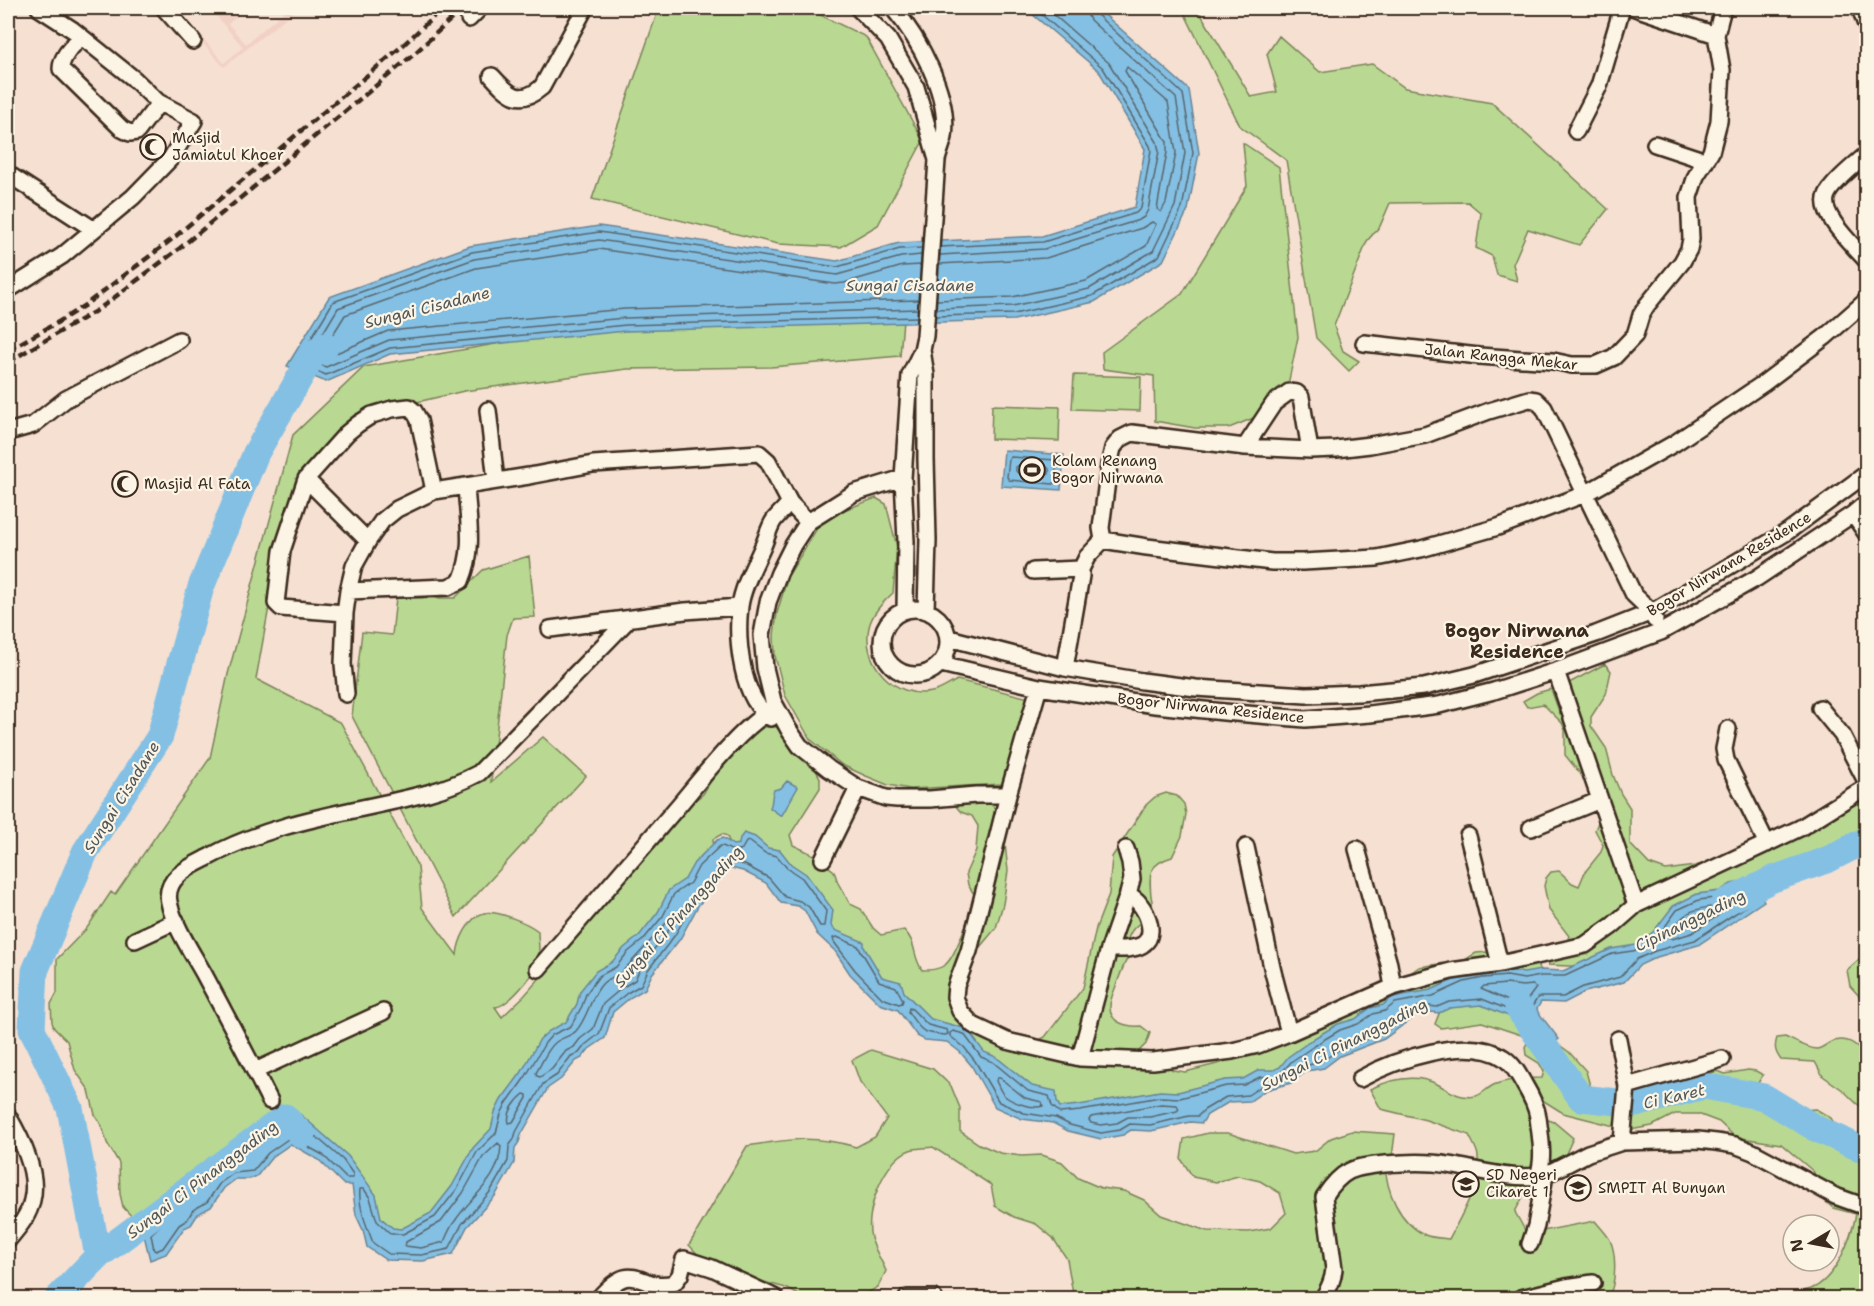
<svg xmlns="http://www.w3.org/2000/svg" width="1874" height="1306" font-family="'Shantell Sans',sans-serif">
	<style>
		.built { fill: #f2d1c5 }
		.green { fill: #b9d992; stroke: #7a8258; stroke-width: 1.5 }
		.water { fill: #84c0e4; stroke: #678495; stroke-width: 1.5 }
		.lines { fill: none; stroke-linecap: round; stroke-linejoin: round }
		.shore { stroke: #58666d; stroke-width: 1.5 }
		.river { stroke: #84c0e4; stroke-width: 27 }
		.minor-casing { stroke: #3b2a1e; stroke-width: 20 }
		.minor { stroke: #fcf5e5; stroke-width: 15 }
		.rail { stroke: #3b2a1e; stroke-width: 4.5; stroke-dasharray: 9 4.5; stroke-linecap: butt }
		.labels { text-anchor: middle; stroke-width: 4.5; stroke-linejoin: round; paint-order: stroke }
		.poi-label { font-size: 15px; fill: #3b2a1e; stroke: #fcf5e5; text-anchor: start }
		.street-label { font-size: 15px; fill: #3b2a1e; stroke: #fcf5e5 }
		.water-label { font-size: 16px; font-style: italic; fill: #515759; stroke: #fcf5e5 }
		.quarter-label { font-size: 18px; font-weight: bold; fill: #3b2a1e; stroke: #fcf5e5 }
	</style>
	<rect width="100%" height="100%" fill="#f6e0d2"/>
	<filter id="ink" filterUnits="userSpaceOnUse"><feTurbulence type="fractalNoise" baseFrequency=".0167" numOctaves="2"/><feDisplacementMap in="SourceGraphic" scale="12" xChannelSelector="R" yChannelSelector="G"/><feConvolveMatrix kernelMatrix="1 2 1 2 8 2 1 2 1" color-interpolation-filters="sRGB"/></filter>
	<g filter="url(#ink)">
		<path class="built" d="M171,8H177L224,63L243,47L209,8H247L228,24L246,44L288,8H298L224,67Z"/>
		<path class="green" d="M659,8H806L866,37L923,141L878,225L841,247L778,244L592,199Z
			M1182,8H1197L1251,97L1277,92L1267,54L1279,36L1320,72L1372,64L1405,88L1492,103L1608,209L1579,245L1528,229L1513,264L1517,281L1497,275L1492,256L1476,248L1481,213L1468,202L1390,203L1380,226L1367,241L1334,326L1343,351L1359,361L1349,371L1316,338L1286,160L1240,126Z
			M1243,143L1279,167L1298,337L1288,385L1261,415L1229,428H1195L1155,421L1154,376L1103,369L1102,352L1182,294L1247,186Z
			M903,320L900,356L771,367L627,369L464,391L362,415L297,484L276,568L256,679L341,723L418,867L422,908L457,955C458,942 468,917 484,913C497,910 528,923 538,931C538,942 541,954 537,965C533,976 507,1007 495,1007L502,1017L524,996L667,833L674,817L703,794L720,766L751,732L765,727H776L793,742L810,759L820,778V788L790,835L793,845L814,855L834,871L838,883L850,904L861,909L873,928L881,935L904,930C917,943 912,955 922,970C930,970 938,970 945,965C957,955 972,909 974,894L968,885L966,873L976,850L978,826L972,816L961,812L953,803L978,798L989,802L1002,816L1008,871L1003,904L996,928L980,947L969,965L956,996L985,1027L1034,1043L1045,1037L1083,988L1096,928L1109,894L1112,857L1146,805L1155,797L1166,793L1177,796L1184,804L1186,814L1182,836L1172,857C1148,864 1149,874 1151,896C1152,900 1153,906 1152,910C1147,924 1133,920 1127,942L1131,952C1125,961 1121,972 1117,983C1115,990 1110,998 1110,1006C1109,1023 1127,1027 1141,1026L1150,1033L1146,1044L1139,1051L1144,1056L1155,1057L1173,1070L1185,1072L1221,1063L1399,981L1419,967L1465,960L1476,953L1488,952L1523,957L1534,961L1541,970L1522,980L1432,997L1272,1080L1063,1112L1043,1096L936,1028L828,929L731,847L727,836L722,834L713,839V845L455,1205L399,1241L375,1210L345,1154L337,1155L300,1121L168,1222L145,1231L123,1207L120,1194L119,1163L107,1143L102,1126L95,1115L89,1090L75,1070L67,1041L54,1028L52,1022L51,1004L57,993V959L87,928L111,892L115,895L210,758L228,674L293,435L364,367L558,333Z
			M1074,375L1141,377L1140,411L1072,409Z
			M992,405L1060,407L1059,441L991,439Z
			M876,498L886,504L897,547L893,593C883,602 872,613 869,627C861,663 895,700 932,692C940,691 950,684 957,680L1029,698L1006,780L1002,784L910,789L888,785L866,776L842,765L810,739L785,695L775,656L774,635L777,613L788,576L819,525L836,513Z
			M529,556L535,617L513,618L507,635L491,782L543,737L586,776L456,917L352,716L362,632L392,635L396,598H455L483,570Z
			M1605,664L1611,671L1606,694L1591,717V726L1606,748L1613,775L1621,794L1630,808V844L1649,864L1666,870L1695,866L1739,854L1866,787V830L1829,859L1805,869L1772,870L1727,895L1671,932L1590,967L1548,965L1553,950L1566,943L1569,936L1549,910L1544,886L1546,878L1551,872L1559,871L1572,883L1579,886L1585,872L1601,852L1603,845L1595,830L1601,815L1599,797L1565,755V730L1562,723L1543,704L1527,707L1523,701L1537,693L1551,689L1560,714L1574,723L1581,721L1576,704L1567,691L1569,683Z
			M1866,953V998H1861L1850,986L1847,970Z
			M1474,1000L1505,1006L1569,1052L1586,1071L1590,1086L1619,1097L1627,1098L1686,1086L1711,1073L1718,1071L1725,1074L1748,1070L1756,1071L1763,1075L1758,1083L1742,1086L1737,1093L1749,1104L1764,1103L1785,1118L1799,1110L1816,1109L1831,1118L1839,1132L1836,1135L1866,1137V1275L1857,1298H1774C1786,1295 1799,1293 1811,1289C1836,1279 1851,1239 1856,1214L1833,1208L1816,1193L1814,1172L1781,1144L1735,1137L1719,1122L1698,1114H1675L1652,1126L1630,1130L1563,1113L1544,1101L1524,1094L1534,1115L1554,1122L1573,1138L1563,1160L1541,1162L1515,1212L1527,1234L1595,1221C1600,1227 1607,1234 1610,1240C1617,1255 1616,1285 1608,1298H1078L1073,1294L1067,1259L1053,1238L1036,1224L1014,1217L995,1206L991,1185L933,1147C926,1148 917,1148 910,1150C884,1159 864,1212 871,1238C874,1249 882,1261 886,1271L878,1287L859,1298H804L786,1288L746,1277L705,1262L689,1245L747,1146C789,1139 814,1135 856,1147L875,1137L887,1118L860,1082L852,1060L871,1050L933,1069L951,1086L960,1108V1131L979,1144L1000,1153L1021,1156L1042,1155L1062,1162L1078,1178L1101,1188L1124,1191L1144,1200L1161,1215L1207,1231L1249,1232L1271,1228L1286,1213L1280,1193L1260,1181L1238,1176L1216,1182L1193,1177L1181,1159L1184,1139L1208,1133H1228L1293,1154L1315,1151L1331,1138L1352,1131L1395,1134L1392,1157L1385,1163C1386,1191 1399,1222 1425,1235C1431,1238 1442,1238 1449,1239C1462,1214 1479,1187 1478,1157C1478,1150 1472,1142 1469,1135L1426,1120L1381,1109L1370,1089C1391,1079 1415,1073 1437,1084C1451,1091 1459,1099 1476,1096C1483,1094 1489,1086 1496,1084C1510,1079 1527,1078 1542,1078L1544,1071L1539,1063L1526,1055L1525,1047L1528,1041L1521,1035L1482,1022L1441,1028L1435,1024L1442,1006Z
			M1785,1037C1794,1041 1807,1048 1816,1049C1822,1049 1825,1045 1829,1043C1846,1035 1856,1044 1866,1055V1107L1863,1108L1856,1103L1844,1091L1823,1076L1815,1062L1781,1060C1775,1052 1774,1047 1777,1038Z"/>
		<path class="water" d="M1025,8H1097L1189,90L1199,153L1188,210L1163,261L1094,302L1014,320L626,331L390,354L326,382L287,366L329,297L470,246L599,226L837,261L899,243L1042,236L1135,207L1145,149L1099,71Z
			M1004,450L1064,455L1061,490L1001,486Z
			M787,781L798,787L782,815H780L770,808C773,801 771,796 774,790L781,788Z
			M744,833L755,837L768,848L780,850L791,864L806,874L833,910L831,925L835,930L864,942V947L882,977L901,982L904,992L931,1019L967,1029L984,1052L996,1057L1032,1086L1056,1091L1057,1102L1060,1107L1079,1105L1160,1091L1178,1092L1225,1080L1243,1079L1259,1070H1274L1280,1067L1288,1057L1316,1037L1338,1024L1355,1019L1370,1008L1383,1005L1392,997L1431,990L1462,976L1483,972L1507,970L1524,973L1541,970L1563,971L1611,949L1636,945L1654,931L1673,906L1697,894L1720,891L1731,884L1752,879L1764,901L1698,945L1657,957L1640,965L1624,982L1585,992L1564,1003L1541,1002L1537,1009L1538,1012L1559,1039L1548,1047L1523,1022L1481,1005L1450,1008L1439,1013L1422,1011L1384,1039L1340,1056L1324,1068L1307,1071L1291,1083L1266,1090L1250,1101L1229,1102L1207,1115L1202,1123L1190,1122L1151,1131L1131,1130L1123,1135L1101,1139L1068,1131L1053,1123L1022,1119L995,1107L971,1065L960,1052L947,1042L925,1040L917,1036L898,1010L880,1004L850,974L835,951L817,934L805,911L798,906L781,903L766,883L743,871L731,868L724,870L719,880L698,906L680,939L652,974L645,989L631,997L613,1012L605,1038L589,1049L582,1058L576,1061L561,1079L548,1088L521,1135L519,1142L515,1148L514,1163L495,1196L467,1227L453,1254L423,1261L386,1260L367,1247L363,1230L356,1215L352,1185H344L319,1160L291,1144L272,1157L257,1176L250,1179H236L224,1188L211,1207L198,1214L191,1225L184,1228L166,1254L150,1260L142,1227L150,1228L175,1203L196,1188L211,1167L218,1163L227,1148L233,1143L239,1148L248,1149L275,1129L277,1120L300,1114L348,1156L376,1195L381,1218L393,1228L401,1229L431,1213L452,1186L473,1148L491,1129L495,1112L501,1100L521,1073L540,1039L549,1031L566,1022L577,1004L580,991L596,971L612,962L624,948L639,936L658,912L669,890L685,879L694,863L717,840L723,838L733,845L739,844L740,838Z"/>
		<g class="lines">
			<path class="shore" d="M1127,67L1168,102L1176,153L1166,203L1161,212L1157,209L1167,152V142L1125,71Z
				M940,247L1043,242L1136,213L1141,208L1151,150L1150,146L1103,68L1034,8
				M940,255L1044,249L1139,220L1144,217L1148,210L1159,151L1157,142L1109,63L1046,8
				M918,300L625,309L388,331L327,357L321,354L345,315L476,268L599,249L835,284L844,283L903,266L921,265
				M937,300L1012,297L1086,281L1146,246L1156,224L1152,222L1142,228L1046,258L939,264
				M918,309L625,318L389,340L326,367L310,361L308,358L338,308L474,259L599,240L837,275L901,257L921,255
				M936,309L1013,306L1089,289L1153,251L1175,206L1185,153L1176,98L1090,20L1087,14L1086,8
				M935,316L1014,314L1092,296L1159,256L1182,208L1193,153L1183,94L1096,14L1093,8
				M917,317L626,325L390,348L326,375L299,364L297,362L333,302L472,252L599,232L837,267L900,249L922,248
				M1011,457L1056,460L1057,463L1055,482L1053,484L1009,480L1007,477L1009,459Z
				M1019,465L1047,467L1049,469V474L1046,476L1018,473L1016,471V467Z
				M749,841L765,853L777,856L787,868L802,878L826,911L824,926H820L809,907L800,901L785,897L769,878L745,865L731,862L720,865L713,877L693,903L675,935L648,970L641,985L627,993L609,1008L599,1034L585,1045L579,1053L571,1056L557,1075L543,1084L516,1132L514,1139L509,1146L508,1161L490,1192L462,1224L449,1249L422,1255L389,1254L373,1243C367,1226 358,1208 360,1189H364L370,1198L377,1221L391,1234H403L435,1217L457,1189L477,1152L496,1133L501,1114L506,1104L526,1076L545,1043L552,1035L571,1026L582,1006L586,994L599,976L616,967L628,952L643,940L663,916L674,894L690,883L699,866L720,846C728,845 728,854 742,849L746,842Z
				M1747,887L1754,897V901L1695,940L1655,951L1637,959L1620,977L1583,987L1563,997H1538L1532,1007L1533,1016L1531,1019L1482,999L1449,1002L1437,1007L1421,1005L1381,1034L1338,1050L1321,1062L1304,1066L1288,1078L1281,1080L1278,1078L1279,1075L1292,1061L1320,1042L1340,1030L1358,1024L1373,1014L1385,1011L1395,1003L1433,996L1464,982L1483,978L1507,976L1524,979L1541,976H1565L1612,954L1639,950L1659,935L1677,910L1699,900L1722,897L1733,890Z
				M1726,904L1729,906L1728,909L1692,933L1672,939L1669,937V934C1689,905 1694,911 1726,904Z
				M666,923H670L671,927L641,966L635,980L623,987L603,1004L593,1029L580,1039L574,1047L566,1051L552,1069L540,1077L537,1076L536,1073C542,1063 547,1049 556,1042C563,1037 571,1036 576,1031C589,1016 590,996 603,983C609,978 617,976 623,971C638,955 652,940 666,923Z
				M837,937L858,946L879,981L896,987L903,1000L902,1003L899,1004L882,998L855,970L834,942L833,938Z
				M1506,984L1523,986L1533,985L1536,988L1522,1007L1481,989L1484,986Z
				M909,1008L912,1009L928,1025L947,1030L948,1034L945,1035C921,1033 922,1032 908,1012Z
				M953,1031L964,1034L981,1057L993,1062L1028,1091L1049,1096L1052,1106L1060,1113L1080,1111L1160,1097L1180,1098L1226,1086L1244,1085L1260,1077L1272,1076L1275,1080L1273,1082L1263,1085L1248,1095L1226,1097L1204,1110L1198,1116H1189L1150,1125L1130,1124L1120,1130L1101,1133L1070,1125L1056,1118L1024,1113L999,1102L975,1061L964,1047L950,1036V1033Z
				M997,1078H1000L1025,1098L1042,1102L1043,1106C1033,1109 1016,1104 1006,1097C1001,1094 999,1087 996,1081Z
				M524,1094L527,1095V1098L513,1122L509,1123C506,1113 516,1100 524,1094Z
				M1161,1104L1177,1105L1179,1109L1177,1111L1150,1117H1128L1117,1123L1101,1125L1091,1123L1089,1120L1091,1117Z
				M298,1121L343,1160L353,1174V1178H346L323,1155L292,1138L288,1139L268,1153L253,1171L234,1173L220,1183L207,1202L193,1210L187,1220L179,1225L163,1248L156,1251L154,1250L151,1234L179,1208L200,1193L214,1172L223,1167L231,1153L251,1154L279,1133L283,1125Z
				M498,1143L501,1146C499,1182 472,1194 455,1221C450,1227 447,1235 444,1242L421,1248L405,1246L406,1242L441,1222L463,1193L483,1157Z"/>
			<path class="river" d="M1724,903L1773,879L1829,859L1866,840
				M1518,1008L1581,1098L1636,1104L1704,1086L1764,1097L1817,1129L1866,1151
				M98,1256L285,1117L302,1135
				M58,1298L98,1256L70,1108L32,1029L35,971L85,852L160,736L201,587L256,453L314,353L325,346"/>
			<g class="minor-casing">
				<path id="minor" d="M164,8L193,41
					M858,8L888,39L916,87L937,160
					M893,8C919,39 950,94 944,137C942,145 939,152 937,160L925,336L922,350L910,375L903,478L906,541L905,610
					M1635,8L1716,35
					M1860,8L1866,25
					M469,19L480,8
					M81,37C73,46 61,56 61,69L122,129L130,133L137,132L159,103
					M492,76C509,95 520,106 542,87L585,8
					M1576,131L1599,86L1622,8
					M1655,144L1706,161
					M1866,155C1857,163 1831,184 1827,195C1818,214 1854,246 1866,260
					M8,174L93,229
					M8,290L62,256L133,197L171,158L194,121L158,102L133,78L73,30L39,8
					M1364,343L1479,356L1553,361L1572,365H1596L1614,357L1635,335L1641,315L1647,305L1682,262L1689,249L1691,239L1689,197L1696,176L1711,152L1719,121L1722,70L1716,35L1723,8
					M922,350L926,375V459L928,540L926,610
					M488,410L496,481
					M8,432L33,425L66,399L179,340
					M1245,447L1274,403L1289,392L1297,393L1301,397L1310,450
					M903,478L854,493L808,522L793,545L779,573L768,602L762,635L765,668L773,701L789,730L800,746L829,769L858,788L886,798L897,799H930L976,795H1008
					M306,479L368,541
					M1853,514L1866,533
					M1103,540L1147,547L1272,562H1303L1377,558L1421,549L1498,527L1585,494L1675,443L1764,383L1825,337L1866,301
					M1103,540L1101,528L1109,465L1113,448L1120,439L1132,433L1245,447L1310,450L1336,449L1370,445L1425,435L1489,411L1529,399L1536,400L1544,408L1634,595L1652,612L1655,620
					M1033,571L1081,569L1087,557L1103,540
					M348,591L448,587L461,581C475,548 468,521 466,486
					M882 642a33 33 0 1 1 66 0a33 33 0 1 1-66 0Z
					M345,613L281,608L276,603L282,551L306,479L347,433L358,424L372,415L392,409L409,407L414,411L419,420L434,491
					M550,629L685,611L740,607
					M949,638L1065,668L1142,681L1196,688L1306,695L1359,693L1424,687L1474,675L1596,634L1652,612L1787,532L1866,474
					M941,664L1039,687L1155,705L1224,712L1305,719L1370,714L1439,705L1494,691L1556,671L1661,632L1757,578L1853,514L1866,503
					M1065,668L1081,576V569
					M1556,671L1636,905
					M1039,687L1008,795L969,951L956,986L955,997L960,1011L973,1025L1007,1041L1080,1058L1153,1061L1232,1051L1258,1045L1289,1033L1393,987L1451,971L1500,964L1585,945L1612,926L1636,905L1800,828L1866,787
					M346,694L343,664L345,613L348,591L354,566L368,541L382,521L397,509L434,491L529,476L593,464L759,453L768,461L790,503L808,522
					M1820,708L1842,735L1866,781
					M771,718C741,699 736,639 740,606C743,585 755,565 763,546C767,537 769,527 774,520C779,514 785,508 790,503
					M1728,729L1724,749L1726,760L1767,844
					M1531,828L1600,800
					M1468,836L1500,964
					M1246,847L1273,972L1289,1033
					M1357,849L1389,964L1393,987
					M823,859L858,788
					M135,940L176,921
					M1109,949C1119,949 1133,950 1142,945C1157,936 1148,914 1139,903C1137,900 1132,897 1128,894
					M538,969C585,914 632,860 679,805C705,774 741,727 776,707
					M1618,1039L1627,1086
					M1080,1058L1109,949L1128,894L1132,879L1130,862L1126,849
					M255,1071L383,1012
					M1360,1079C1394,1060 1468,1034 1504,1058C1513,1064 1519,1075 1524,1084C1530,1094 1536,1105 1538,1117C1540,1136 1545,1158 1538,1176
					M270,1101C249,1059 227,1017 205,976C194,956 173,924 169,902C164,878 189,867 207,858C278,819 352,813 428,793C446,788 462,782 479,773L629,619
					M8,1116C21,1138 39,1173 32,1200C29,1216 18,1228 8,1240
					M1622,1142L1627,1086L1722,1059
					M1530,1244L1536,1226L1545,1175
					M599,1298C636,1256 637,1292 674,1283L680,1275L684,1259L712,1268L776,1298
					M907,1298H934
					M1323,1298C1329,1289 1333,1281 1334,1269L1324,1197C1342,1169 1353,1167 1385,1164C1407,1162 1428,1161 1449,1165C1481,1170 1512,1181 1545,1175L1588,1153L1622,1142L1698,1140L1716,1142L1735,1145L1753,1152L1835,1196L1866,1207
					M1521,1298L1566,1287L1593,1283"/>
			</g>
			<use href="#minor" class="minor"/>
			<path class="rail" d="M8,350L60,321L85,305L171,240L401,47L443,8
				M8,362L99,309L180,248L413,55L463,8"/>
		</g>
	</g>
	<defs>
		<g id="mosque-ring" transform="scale(1.35)"><circle r="9.5" fill="#fcf5e5" stroke="#3b2a1e" stroke-width="1.5"/><path d="M3.5-4.9A6 6 0 1 0 3.5 4.9A5 5 0 1 1 3.5-4.9Z" fill="#3b2a1e"/></g>
		<g id="stadium-ring" transform="scale(1.35)"><circle r="9.5" fill="#fcf5e5" stroke="#3b2a1e" stroke-width="1.5"/><path d="M0-5a6.5 5 0 1 0 0 10a6.5 5 0 1 0 0-10ZM-3.5-1.8h7v3.6h-7Z" fill="#3b2a1e"/></g>
		<g id="school-ring" transform="scale(1.35)"><circle r="9.5" fill="#fcf5e5" stroke="#3b2a1e" stroke-width="1.5"/><path d="M0-5L7-2L0 1L-7-2ZM-4 1L0 2.5L4 1V4Q0 6-4 4Z" fill="#3b2a1e"/></g>
	</defs>
	<g fill-rule="evenodd">
		<use href="#mosque-ring" x="153" y="147"/>
		<use href="#stadium-ring" x="1032" y="470"/>
		<use href="#mosque-ring" x="125" y="484"/>
		<use href="#school-ring" x="1466" y="1184"/>
		<use href="#school-ring" x="1578" y="1188"/>
	</g>
	<g class="labels">
		<g class="poi-label">
			<text x="172" y="143">Masjid<tspan x="172" dy="17">Jamiatul Khoer</tspan></text>
			<text x="1052" y="466">Kolam Renang<tspan x="1052" dy="17">Bogor Nirwana</tspan></text>
			<text x="144" y="489">Masjid Al Fata</text>
			<text x="1486" y="1180">SD Negeri<tspan x="1486" dy="17">Cikaret 1</tspan></text>
			<text x="1598" y="1193">SMPIT Al Bunyan</text>
		</g>
		<g class="street-label">
			<text transform="translate(1501 357) rotate(6)" y="5">Jalan Rangga Mekar</text>
			<text transform="translate(1729 564) rotate(-31)" y="5">Bogor Nirwana Residence</text>
			<text transform="translate(1211 708) rotate(6)" y="5">Bogor Nirwana Residence</text>
		</g>
		<g class="water-label">
			<text x="910" y="291">Sungai Cisadane</text>
			<text transform="translate(427 307) rotate(-14)" y="6">Sungai Cisadane</text>
			<text transform="translate(121 797) rotate(-58)" y="6">Sungai Cisadane</text>
			<text transform="translate(678 916) rotate(-48)" y="6">Sungai Ci Pinanggading</text>
			<text transform="translate(1690 920) rotate(-26)" y="6">Cipinanggading</text>
			<text transform="translate(1344 1044) rotate(-27)" y="6">Sungai Ci Pinanggading</text>
			<text transform="translate(1674 1096) rotate(-13)" y="6">Ci Karet</text>
			<text transform="translate(202 1179) rotate(-37)" y="6">Sungai Ci Pinanggading</text>
		</g>
		<g class="quarter-label">
			<text x="1517" y="637">Bogor Nirwana<tspan x="1517" dy="21">Residence</tspan></text>
		</g>
	</g>
	<rect width="1874" height="1306" fill="none" stroke="#fcf5e5" stroke-width="30"/>
	<rect x="15" y="15" width="1844" height="1276" fill="none" stroke="#3b2a1e" stroke-width="2" filter="url(#ink)"/>
	<g transform="translate(1811 1243) rotate(260)"><circle r="28" fill="#fcf5e5" stroke="#afa495" stroke-width="1.5"/>
	<path d="M0-4.5L10 22L0 15L-10 22Z" fill="#3b2a1e"/>
	<text y="-9" font-size="16" font-weight="bold" text-anchor="middle" fill="#3b2a1e">N</text>
	</g>
</svg>
